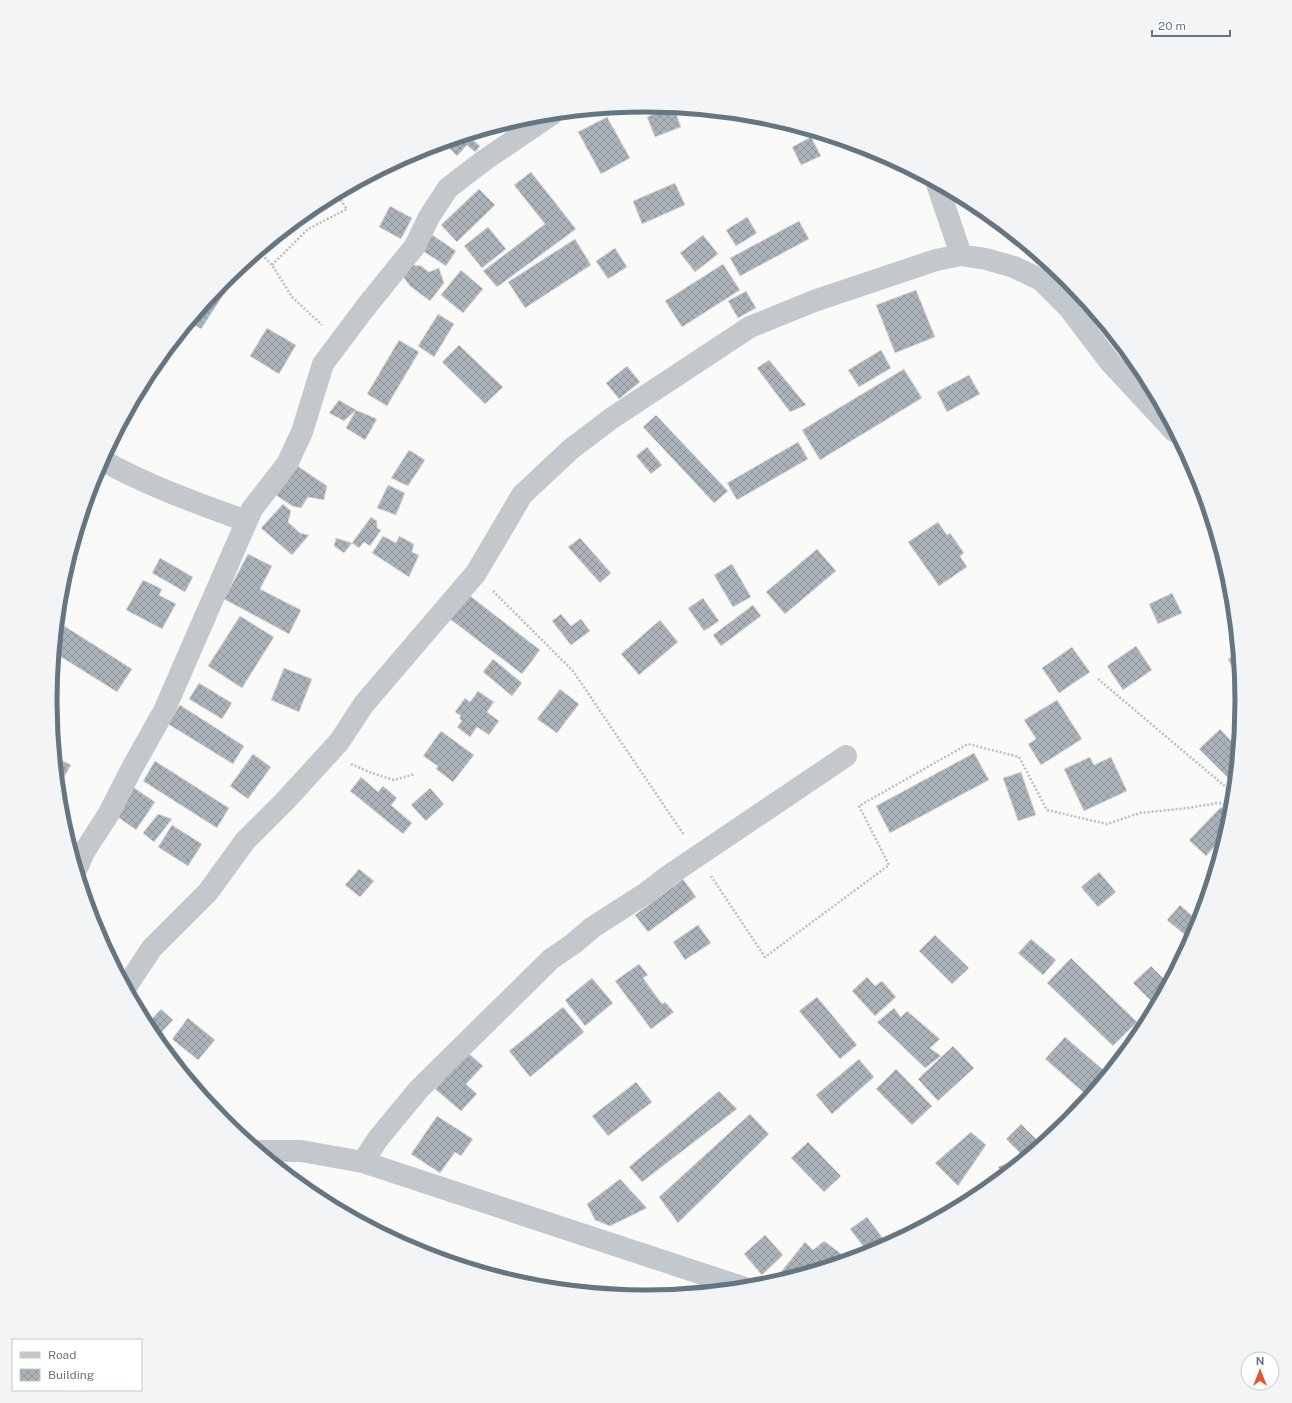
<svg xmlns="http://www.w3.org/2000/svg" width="1292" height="1403" font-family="'Public Sans',sans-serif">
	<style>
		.building { fill: url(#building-cross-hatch); stroke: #dcdcda }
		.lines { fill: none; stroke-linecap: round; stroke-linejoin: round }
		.path { stroke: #bbbfc2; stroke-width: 2.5; stroke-dasharray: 2 2; stroke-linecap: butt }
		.minor { stroke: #c3c8cc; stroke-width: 22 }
		.rim { fill: none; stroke: #657683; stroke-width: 5 }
	</style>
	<defs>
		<pattern id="building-cross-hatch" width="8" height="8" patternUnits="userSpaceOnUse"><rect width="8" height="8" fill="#aab3b9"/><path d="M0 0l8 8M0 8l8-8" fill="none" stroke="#8e969c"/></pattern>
	</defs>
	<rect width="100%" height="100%" fill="#fafaf8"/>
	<path class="building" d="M671,108H674L681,127L655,137L647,117Z
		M607,117L630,158L601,174L578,132Z
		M481,132L473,140L480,146L475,152L467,145L457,156L444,143Z
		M811,137L821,156L801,165L792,147Z
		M531,172L576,229L497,287L483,271L545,224L514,185Z
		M675,183L685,205L642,224L633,201Z
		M479,189L495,205L457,242L441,225Z
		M390,206L412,218L401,239L379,227Z
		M747,217L757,233L736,246L726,230Z
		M799,221L809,239L740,276L730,258Z
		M488,227L506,249L482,268L464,246Z
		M425,230L456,251L446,266L415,246Z
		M703,235L718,254L695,272L680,253Z
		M575,239L591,265L525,308L508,282Z
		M615,248L627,267L608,279L596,261Z
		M407,264L421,266L429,272L439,268L444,283L430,301L410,286L401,274Z
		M723,264L740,290L682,327L665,301Z
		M461,270L483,289L463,313L441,295Z
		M231,275L235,277L201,329L190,322L225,280Z
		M916,290L935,337L895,353L876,305Z
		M746,291L756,308L738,318L728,301Z
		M438,314L454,324L434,357L418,346Z
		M267,328L296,345L279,374L250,356Z
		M399,340L419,352L387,406L367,394Z
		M459,345L503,387L485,404L442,362Z
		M881,350L891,368L859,387L848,370Z
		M769,360L806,405L790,412L757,368Z
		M627,366L640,382L619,399L606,383Z
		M904,369L922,398L820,460L802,430Z
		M969,375L980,394L947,412L937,392Z
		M339,400L356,410L344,421L329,413Z
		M356,410L377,419L365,440L346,428Z
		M656,415L728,491L714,503L643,427Z
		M798,442L808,459L737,500L727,483Z
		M647,447L662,465L651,474L636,456Z
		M409,450L425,460L408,486L391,478Z
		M296,465L327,486L324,500L308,497L301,508L292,506L276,495Z
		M388,485L405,493L396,515L377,508Z
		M283,504L291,511L288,522L300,533L309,535L292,555L261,528Z
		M371,517L377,521V528L381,530L370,546L364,542L359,548L352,543Z
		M938,522L947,535L950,533L964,553L960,556L967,567L939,586L908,542Z
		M383,536L396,543L399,536L414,544L412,552L419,555L409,577L372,553Z
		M336,538L352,543L344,553L334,546Z
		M580,538L611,573L600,583L568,547Z
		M817,549L836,571L785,614L766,592Z
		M248,554L272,566L260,589L301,610L289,634L224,599Z
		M160,558L193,577L185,592L152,573Z
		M732,564L751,597L733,607L714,575Z
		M143,580L162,589L159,595L176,604L162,629L126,610Z
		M1172,593L1182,613L1158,624L1149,604Z
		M469,595L540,650L522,674L450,619Z
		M703,598L719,621L704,631L688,608Z
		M753,605L761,616L721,646L713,635Z
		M561,614L571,626L581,619L590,631L571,645L552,621Z
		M240,616L274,637L242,688L208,666Z
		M660,620L678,642L639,675L621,654Z
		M58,622L132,669L117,692L55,653Z
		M1136,646L1152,670L1123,690L1107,666Z
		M1072,647L1090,672L1059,693L1042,668Z
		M1237,654L1240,682L1228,659Z
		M493,659L522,683L512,696L483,672Z
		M284,668L312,679L299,712L271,700Z
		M199,683L232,703L222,719L189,699Z
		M560,689L579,704L557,733L537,719Z
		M478,691L494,702L487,712L499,721L489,735L477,727L470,737L457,727L462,721L459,718L461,716L455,712L465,698L470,702Z
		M1057,700L1082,739L1041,765L1028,744L1036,739L1024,720Z
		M180,705L244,746L233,764L168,724Z
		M1220,729L1237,747L1234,750L1237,753L1234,778L1231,781L1199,749Z
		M441,731L474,755L453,782L436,769L438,766L423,756Z
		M974,753L989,780L890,833L876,806Z
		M253,754L271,767L248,799L230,786Z
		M55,757L71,765L58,787Z
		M1090,757L1094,765L1111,757L1127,791L1084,811L1064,769Z
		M155,761L229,808L217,828L143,781Z
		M1021,772L1036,815L1018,821L1003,778Z
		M361,777L378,792L383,786L397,798L391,805L412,823L403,834L350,791Z
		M133,787L155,802L136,830L115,815Z
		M430,788L444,804L426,821L411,805Z
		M1221,807L1231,816L1230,818L1225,835L1206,856L1189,840Z
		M158,814L172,819L154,842L143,833Z
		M172,825L202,844L188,866L158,847Z
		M359,869L374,881L360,897L345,885Z
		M1099,872L1116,892L1098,907L1081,887Z
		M683,879L696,897L648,932L635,915Z
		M1180,905L1197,920L1201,916L1197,930L1191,940L1167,920Z
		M698,925L711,943L685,960L673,942Z
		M935,935L969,968L952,984L919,951Z
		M1031,939L1056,960L1043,975L1018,953Z
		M1071,958L1137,1022L1113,1046L1047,983Z
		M639,964L648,975L643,978L662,1004L665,1002L674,1012L651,1029L615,981Z
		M1151,966L1168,983L1156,1006L1133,983Z
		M867,977L875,986L882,981L896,997L875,1016L852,991Z
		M592,978L613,1003L585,1026L565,1000Z
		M817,997L857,1045L840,1059L799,1011Z
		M563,1007L584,1032L530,1077L509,1051Z
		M894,1008L901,1017L907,1011L940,1039L930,1048L941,1056L925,1068L877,1022Z
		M161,1009L173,1020L155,1039L146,1025Z
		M188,1018L215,1040L198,1060L172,1039Z
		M1065,1037L1108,1074L1089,1097L1045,1059Z
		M953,1046L974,1068L938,1101L918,1079Z
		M468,1053L483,1066L466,1084L477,1094L461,1111L435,1089Z
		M859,1059L874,1077L832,1114L816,1095Z
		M896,1069L932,1106L912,1125L876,1089Z
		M636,1082L652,1102L608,1136L592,1116Z
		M719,1091L737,1109L642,1182L629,1167Z
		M750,1114L769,1134L678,1223L659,1197Z
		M437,1116L473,1139L461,1156L455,1152L440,1173L411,1154Z
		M1021,1124L1041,1144L1025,1158L1006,1139Z
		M971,1132L986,1145L958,1186L935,1163Z
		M808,1142L841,1176L824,1192L791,1158Z
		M1012,1161L1015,1166L1004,1175L998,1167Z
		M620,1179L647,1208L610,1226L595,1220L587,1204Z
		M867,1217L888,1245L869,1254L850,1229Z
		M765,1235L783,1255L762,1275L744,1254Z
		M824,1241L844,1256L852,1259L773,1282L805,1242L813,1250Z"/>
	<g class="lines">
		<path class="path" d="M259,252L272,265L292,297L322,325
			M272,265L308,229L347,209L336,194
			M493,591L573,671L684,835
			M1098,679L1233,793
			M351,764L369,772L394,780L415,774
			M711,876L765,957L889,865L859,806L968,744L1019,757L1047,810L1107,824L1140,813L1188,808L1217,803L1232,805"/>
		<path class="minor" d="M937,184L961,255
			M102,460C148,486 197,503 246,521
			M77,868L84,852L108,815L132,768L164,711L252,509L287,464L302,432L323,364L365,308L415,246L429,217L448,188L486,159L551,115
			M126,987L152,948L208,892L245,841L284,802L339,742L364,704L476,573L522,495L571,449L612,418L750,327L814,301L936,260L961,255L986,259L1014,267L1041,280L1069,308L1110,362L1174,431
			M258,1151H301L363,1162L745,1288
			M363,1162L377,1140L419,1089L551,959L573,944L593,927L646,893L668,876L846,756"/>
	</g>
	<path d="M0 0H1292V1403H0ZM57 701a589 589 0 1 1 1178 0a589 589 0 1 1-1178 0Z" fill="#f3f4f5" fill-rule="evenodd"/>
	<path class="rim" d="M57 701a589 589 0 1 1 1178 0a589 589 0 1 1-1178 0Z"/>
	<rect x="12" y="1339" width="130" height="52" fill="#ffffff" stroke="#c1c8cd"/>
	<rect x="20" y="1352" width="20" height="6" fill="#c3c8cc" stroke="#c1c8cd"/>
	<text x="48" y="1359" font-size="12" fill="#657683">Road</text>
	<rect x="20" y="1369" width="20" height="12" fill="url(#building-cross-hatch)" stroke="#c1c8cd"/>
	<text x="48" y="1379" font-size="12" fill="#657683">Building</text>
	<g transform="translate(1260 1371)"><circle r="19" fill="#ffffff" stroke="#c1c8cd"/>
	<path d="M0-3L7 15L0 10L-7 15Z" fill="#e4572e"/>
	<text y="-6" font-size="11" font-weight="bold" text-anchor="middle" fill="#657683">N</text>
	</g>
	<path d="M1152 30v6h78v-6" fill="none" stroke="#657683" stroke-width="2"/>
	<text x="1158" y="30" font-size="12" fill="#657683" stroke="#ffffff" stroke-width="3" paint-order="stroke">20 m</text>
</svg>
